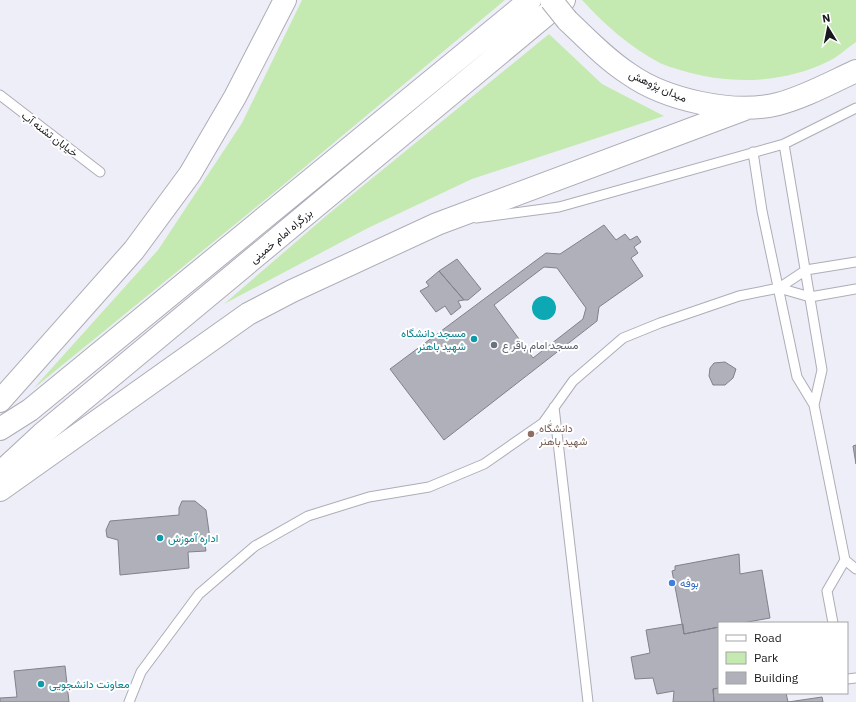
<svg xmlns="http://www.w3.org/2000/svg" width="856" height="702" font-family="'IBM Plex Sans',Vazirmatn,sans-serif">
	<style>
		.green { fill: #c5eab1 }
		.water { fill: #0ca9b4 }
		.building { fill: #b0b0ba; stroke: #81818a; fill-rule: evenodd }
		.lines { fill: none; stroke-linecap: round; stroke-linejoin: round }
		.service-casing { stroke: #adadb7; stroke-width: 11 }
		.secondary-casing { stroke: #adadb7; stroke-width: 24 }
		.trunk-casing { stroke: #adadb7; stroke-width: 24 }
		.service { stroke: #fff; stroke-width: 9 }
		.secondary { stroke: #fff; stroke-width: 22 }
		.trunk { stroke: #fff; stroke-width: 22 }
		.secondary-bridge-casing { stroke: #adadb7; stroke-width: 24; stroke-linecap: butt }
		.secondary-bridge { stroke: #fff; stroke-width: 22 }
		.culture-dot { fill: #0f9aa8; stroke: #fff; stroke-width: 1.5 }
		.worship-dot { fill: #6b7280; stroke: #fff; stroke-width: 1.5 }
		.education-dot { fill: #8d6e63; stroke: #fff; stroke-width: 1.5 }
		.shop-dot { fill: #3f7fe0; stroke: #fff; stroke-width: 1.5 }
		.labels { text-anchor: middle; stroke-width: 4; stroke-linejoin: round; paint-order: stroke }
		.street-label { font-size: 11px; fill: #19191d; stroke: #fff }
		.culture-label { font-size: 11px; fill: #0d838f; stroke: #fff; text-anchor: start }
		.worship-label { font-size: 11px; fill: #5b616d; stroke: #fff; text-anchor: start }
		.education-label { font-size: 11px; fill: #785e54; stroke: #fff; text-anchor: start }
		.shop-label { font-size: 11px; fill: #366cbe; stroke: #fff; text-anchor: start }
	</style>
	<rect width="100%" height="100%" fill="#eeeef9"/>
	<path class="green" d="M302,0H505L282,186L33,389L158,250L242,123Z
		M582,0H856V42C847,48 838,57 829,61C783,84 728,85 680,70C674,68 666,66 660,63C630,47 605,25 582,0Z
		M549,34L602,84L664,116L472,179L368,228L224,304L326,216Z"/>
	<path class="water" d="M532 308a12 12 0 1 1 24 0a12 12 0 1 1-24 0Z"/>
	<path class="building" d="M604,225L616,240L625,234L630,240L637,236L641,242L634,247L638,253L631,258L643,276L599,307L597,321L444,440L390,369L546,253L560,254ZM544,267L557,268L586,308L583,319L533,358L494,305Z
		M457,259L481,289L468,300H464L439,271Z
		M439,271L464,300L458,301L461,307L451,315L445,306L436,312L420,291L429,286L426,282Z
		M725,362L736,369L733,378L725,385H713L709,376L710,368L714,363Z
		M856,445V464L853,446Z
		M182,501H195L206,510L210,539L205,545L206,551L188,552L189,568L120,575L118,540L107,537L106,530L110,521L179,515V508Z
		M739,554L740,574L762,570L770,618L742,623H719V627L684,634L672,571L675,570V566Z
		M683,624L684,634L719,627V688L713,689L714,702H673L674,691L657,694L653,678L635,679L631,657L650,653L646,630Z
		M65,666L69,702H0V698L17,697L14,671Z
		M719,688V693H786L788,702L822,697L823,702H714L713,689Z"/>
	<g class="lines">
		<g class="service-casing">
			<path id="service" d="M0,95L100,172
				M784,144L822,370L814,405
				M753,152L762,211L797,377L814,405L845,560L856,569
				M476,218L559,207L784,144L856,108
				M779,288L810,297L856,289
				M554,407L588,702
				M833,623L827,591L845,560
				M847,679L856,678
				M129,702L141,672L199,594L255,546L308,516L369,497L429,487L484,464L543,423L573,381L623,338L660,323L739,296L779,288L806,270L856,262"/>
		</g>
		<g class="secondary-casing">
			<path id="secondary" d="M567,20C587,39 606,59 629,74C666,100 733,115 778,104C805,97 830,83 856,71
				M0,401L134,250L190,174L235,97L285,0
				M0,490L248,314L292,291L437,224L745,109"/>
		</g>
		<g class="trunk-casing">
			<path id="trunk" d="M0,429L30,410L530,0
				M0,473L42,434L564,0"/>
		</g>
		<use href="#service" class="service"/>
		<use href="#secondary" class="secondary"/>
		<use href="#trunk" class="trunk"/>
		<g class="secondary-bridge-casing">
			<path id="secondary-bridge" d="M551,0L567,20"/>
		</g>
		<use href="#secondary-bridge" class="secondary-bridge"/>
	</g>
	<g class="culture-dot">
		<circle cx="474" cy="339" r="4"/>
		<circle cx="160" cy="538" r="4"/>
		<circle cx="41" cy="684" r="4"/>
	</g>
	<circle class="worship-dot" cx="494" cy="345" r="4"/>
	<circle class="education-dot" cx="531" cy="434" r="4"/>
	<circle class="shop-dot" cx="672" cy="583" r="4"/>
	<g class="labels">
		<g class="street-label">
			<text transform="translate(658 86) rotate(24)" y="4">میدان پژوهش</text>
			<text transform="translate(50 134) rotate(37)" y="4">خیابان تشنه آب</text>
			<text transform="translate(281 236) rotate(-40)" y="4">بزرگراه امام خمینی</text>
		</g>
		<g class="culture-label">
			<text x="466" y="337" text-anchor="end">مسجد دانشگاه<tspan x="466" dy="13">شهید باهنر</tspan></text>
			<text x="168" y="542">اداره آموزش</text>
			<text x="49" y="688">معاونت دانشجویی</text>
		</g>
		<g class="worship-label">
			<text x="502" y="349">مسجد امام باقر ع</text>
		</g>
		<g class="education-label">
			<text x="539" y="432">دانشگاه<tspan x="539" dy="13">شهید باهنر</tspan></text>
		</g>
		<g class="shop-label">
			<text x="680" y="587">بوفه</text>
		</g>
	</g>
	<rect x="718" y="622" width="130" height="72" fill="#ffffff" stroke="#a3a3a5"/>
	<rect x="726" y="635" width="20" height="6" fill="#ffffff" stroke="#a3a3a5"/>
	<text x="754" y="642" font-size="12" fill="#19191d">Road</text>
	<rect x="726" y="652" width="20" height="12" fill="#c5eab1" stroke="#a3a3a5"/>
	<text x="754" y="662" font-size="12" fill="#19191d">Park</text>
	<rect x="726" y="672" width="20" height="12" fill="#b0b0ba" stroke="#a3a3a5"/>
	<text x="754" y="682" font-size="12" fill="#19191d">Building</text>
	<g transform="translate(828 28) rotate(350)" stroke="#ffffff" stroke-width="3" paint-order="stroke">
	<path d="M0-3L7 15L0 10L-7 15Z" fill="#19191d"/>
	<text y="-6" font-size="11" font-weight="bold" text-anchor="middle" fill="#19191d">N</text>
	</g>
</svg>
